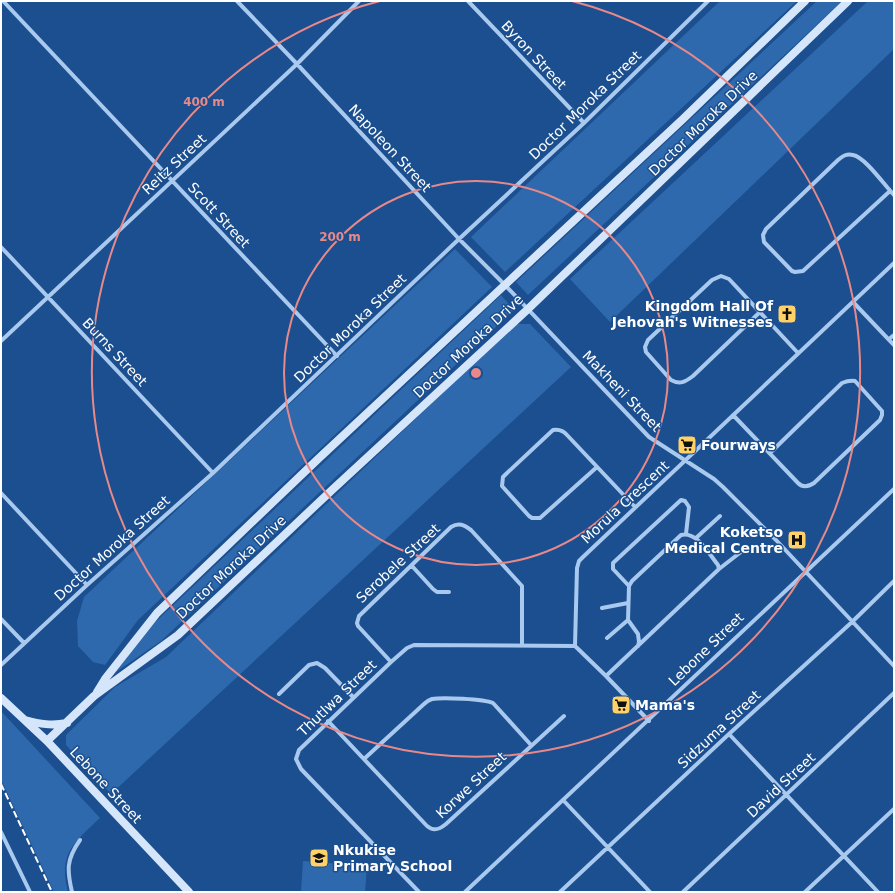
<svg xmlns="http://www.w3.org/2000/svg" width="895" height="893" font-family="'DejaVu Sans',sans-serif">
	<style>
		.green { fill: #2e69ad }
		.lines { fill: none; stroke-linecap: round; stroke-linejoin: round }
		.street { stroke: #a9c9ee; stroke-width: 4 }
		.secondary { stroke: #d6e6fa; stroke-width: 8 }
		.rail { stroke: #fff; stroke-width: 2; stroke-dasharray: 7 3; stroke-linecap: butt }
		.ring { fill: none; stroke: #e88989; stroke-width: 2 }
		.labels { text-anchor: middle; stroke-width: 3; stroke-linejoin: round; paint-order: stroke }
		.street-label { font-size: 14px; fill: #fff; stroke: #1b4f8f }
		.poi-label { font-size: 14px; font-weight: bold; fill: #fff; stroke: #1b4f8f; text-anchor: start }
		.centre { fill: #e88989; stroke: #1b4f8f; stroke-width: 2 }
		.ring-label { font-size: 12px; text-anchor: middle; font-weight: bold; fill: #e88989; stroke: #1b4f8f; stroke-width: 3; stroke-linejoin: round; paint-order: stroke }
	</style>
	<rect width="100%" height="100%" fill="#1b4f8f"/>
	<path class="green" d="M720,1H797L505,272L471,237Z
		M817,1H842L528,295L516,282Z
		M868,1H894V49L610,322L570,279Z
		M455,249L492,287L138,620L105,665L93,662L78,646L77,621L84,597Z
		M501,295L514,310L161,641L116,672L149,628Z
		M515,324H530L571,367L111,794L66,745V735L115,687L166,657Z
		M1,711L100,818C74,843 58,853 68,892H54L1,780Z
		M303,861L367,866L365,892H301Z"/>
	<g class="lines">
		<path class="street" d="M3,1L337,356
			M237,1L297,64L459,239L505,285L649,437L714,479L723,487L776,540L894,666
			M468,1L584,123
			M890,191L803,271L795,272L792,271L764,242L763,235L766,229L838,160C843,156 847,153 853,155C865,157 885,186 894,195
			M1,247L213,473
			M853,302L894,345
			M760,312L693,376C685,382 680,385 671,380L646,352L645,347L648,340L712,280L721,276L729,279L798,353
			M889,339L894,335
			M1,341L297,64L359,1
			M733,415L798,483C803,488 808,487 814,483L880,420L882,415V411L855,381C850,380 847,381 842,383L770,453
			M597,467L540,518H532L529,516L502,486L503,477L506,474L553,430C559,429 563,430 567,435L635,507
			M1,493L87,585
			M696,538L720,516
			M412,566L433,589L437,592H449
			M629,586L613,569V563L681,500L685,501L689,507L686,534
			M602,608L628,603
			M1,619L24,643
			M607,638L628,620
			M638,646L639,642L638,634L628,620L629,586L632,581L681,535C697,531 709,554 718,565L719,569
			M391,662L358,626L357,623L359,616L451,527C459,522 464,525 471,530L522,586V645
			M1,665L87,585L213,473L459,239L584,123L708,1
			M606,676L719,569L746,548
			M279,694L309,665L317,663L325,668L353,697
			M328,721L427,826C434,832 440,829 446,824L564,716
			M649,721L606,676L575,646L577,568L579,561L583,557L894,263
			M729,734L878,892
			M364,759L424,704C426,702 429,700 432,699C442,697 484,699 493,703L531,745
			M563,800L650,892
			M1,832L30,892
			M72,892C67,870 66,860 80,840
			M419,892L301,769L296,759L299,750L391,662L407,648L414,645L575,646
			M465,892L894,489
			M560,892L729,734L852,622L894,581
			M683,892L894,693
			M805,892L894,809"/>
		<path class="secondary" d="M97,692L105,679L157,613L318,459L683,119L805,1
			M1,698L47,741L189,892
			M25,720C40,724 52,726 67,723
			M47,741L94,696L178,635L332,490L528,309L848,1"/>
		<path class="rail" d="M1,784L52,892"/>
	</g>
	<g class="ring">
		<circle cx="476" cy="373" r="192"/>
		<path d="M572 1A384 384 0 1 1 380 1"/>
	</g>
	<defs>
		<g id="church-square" transform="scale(1)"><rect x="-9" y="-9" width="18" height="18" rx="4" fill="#ffd166" stroke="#1b4f8f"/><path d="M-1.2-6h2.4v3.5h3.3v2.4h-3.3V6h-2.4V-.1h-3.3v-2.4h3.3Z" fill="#111"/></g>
		<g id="supermarket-square" transform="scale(1)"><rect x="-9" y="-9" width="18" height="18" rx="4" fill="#ffd166" stroke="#1b4f8f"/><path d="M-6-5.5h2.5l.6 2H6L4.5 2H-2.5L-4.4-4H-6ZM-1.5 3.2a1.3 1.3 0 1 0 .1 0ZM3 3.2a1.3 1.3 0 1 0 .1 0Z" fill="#111"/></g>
		<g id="hospital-square" transform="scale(1)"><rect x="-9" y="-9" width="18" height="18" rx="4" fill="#ffd166" stroke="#1b4f8f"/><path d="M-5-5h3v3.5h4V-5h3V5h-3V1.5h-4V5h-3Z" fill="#111"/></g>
		<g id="school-square" transform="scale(1)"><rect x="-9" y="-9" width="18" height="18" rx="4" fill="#ffd166" stroke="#1b4f8f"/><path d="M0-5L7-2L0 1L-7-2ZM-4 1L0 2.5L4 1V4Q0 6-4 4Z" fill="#111"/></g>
	</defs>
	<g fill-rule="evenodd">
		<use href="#church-square" x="787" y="314"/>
		<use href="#supermarket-square" x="687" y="445"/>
		<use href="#hospital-square" x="797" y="540"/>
		<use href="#supermarket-square" x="621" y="705"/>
		<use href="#school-square" x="319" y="858"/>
	</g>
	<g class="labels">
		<g class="street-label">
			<text transform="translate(534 55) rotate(47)" y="5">Byron Street</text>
			<text transform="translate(585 105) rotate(-44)" y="5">Doctor Moroka Street</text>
			<text transform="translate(703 123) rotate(-44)" y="5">Doctor Moroka Drive</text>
			<text transform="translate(390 148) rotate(47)" y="5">Napoleon Street</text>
			<text transform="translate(174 164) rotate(-43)" y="5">Reitz Street</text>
			<text transform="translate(219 215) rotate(47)" y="5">Scott Street</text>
			<text transform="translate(350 328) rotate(-44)" y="5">Doctor Moroka Street</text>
			<text transform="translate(468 346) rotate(-43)" y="5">Doctor Moroka Drive</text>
			<text transform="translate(115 352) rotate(47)" y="5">Burns Street</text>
			<text transform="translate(622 391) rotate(46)" y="5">Makheni Street</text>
			<text transform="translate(625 502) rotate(-43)" y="5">Morula Crescent</text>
			<text transform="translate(112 548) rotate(-42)" y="5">Doctor Moroka Street</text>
			<text transform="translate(398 563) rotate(-43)" y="5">Serobele Street</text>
			<text transform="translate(231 567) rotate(-43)" y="5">Doctor Moroka Drive</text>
			<text transform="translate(706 649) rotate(-44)" y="5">Lebone Street</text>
			<text transform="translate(337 698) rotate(-44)" y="5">Thutlwa Street</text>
			<text transform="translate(719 729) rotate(-43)" y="5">Sidzuma Street</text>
			<text transform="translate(106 785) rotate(47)" y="5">Lebone Street</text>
			<text transform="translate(471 785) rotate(-43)" y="5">Korwe Street</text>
			<text transform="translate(781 785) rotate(-43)" y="5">David Street</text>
		</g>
		<g class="poi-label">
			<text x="773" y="311" text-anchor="end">Kingdom Hall Of<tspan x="773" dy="16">Jehovah's Witnesses</tspan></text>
			<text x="701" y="450">Fourways</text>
			<text x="783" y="537" text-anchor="end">Koketso<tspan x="783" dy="16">Medical Centre</tspan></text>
			<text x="635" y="710">Mama's</text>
			<text x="333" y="855">Nkukise<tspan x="333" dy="16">Primary School</tspan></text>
		</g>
	</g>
	<circle cx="476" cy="373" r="6" class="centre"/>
	<g class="ring-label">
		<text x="204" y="106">400 m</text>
		<text x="340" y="241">200 m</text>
	</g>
	<rect width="895" height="893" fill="none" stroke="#ffffff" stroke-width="4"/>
</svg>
